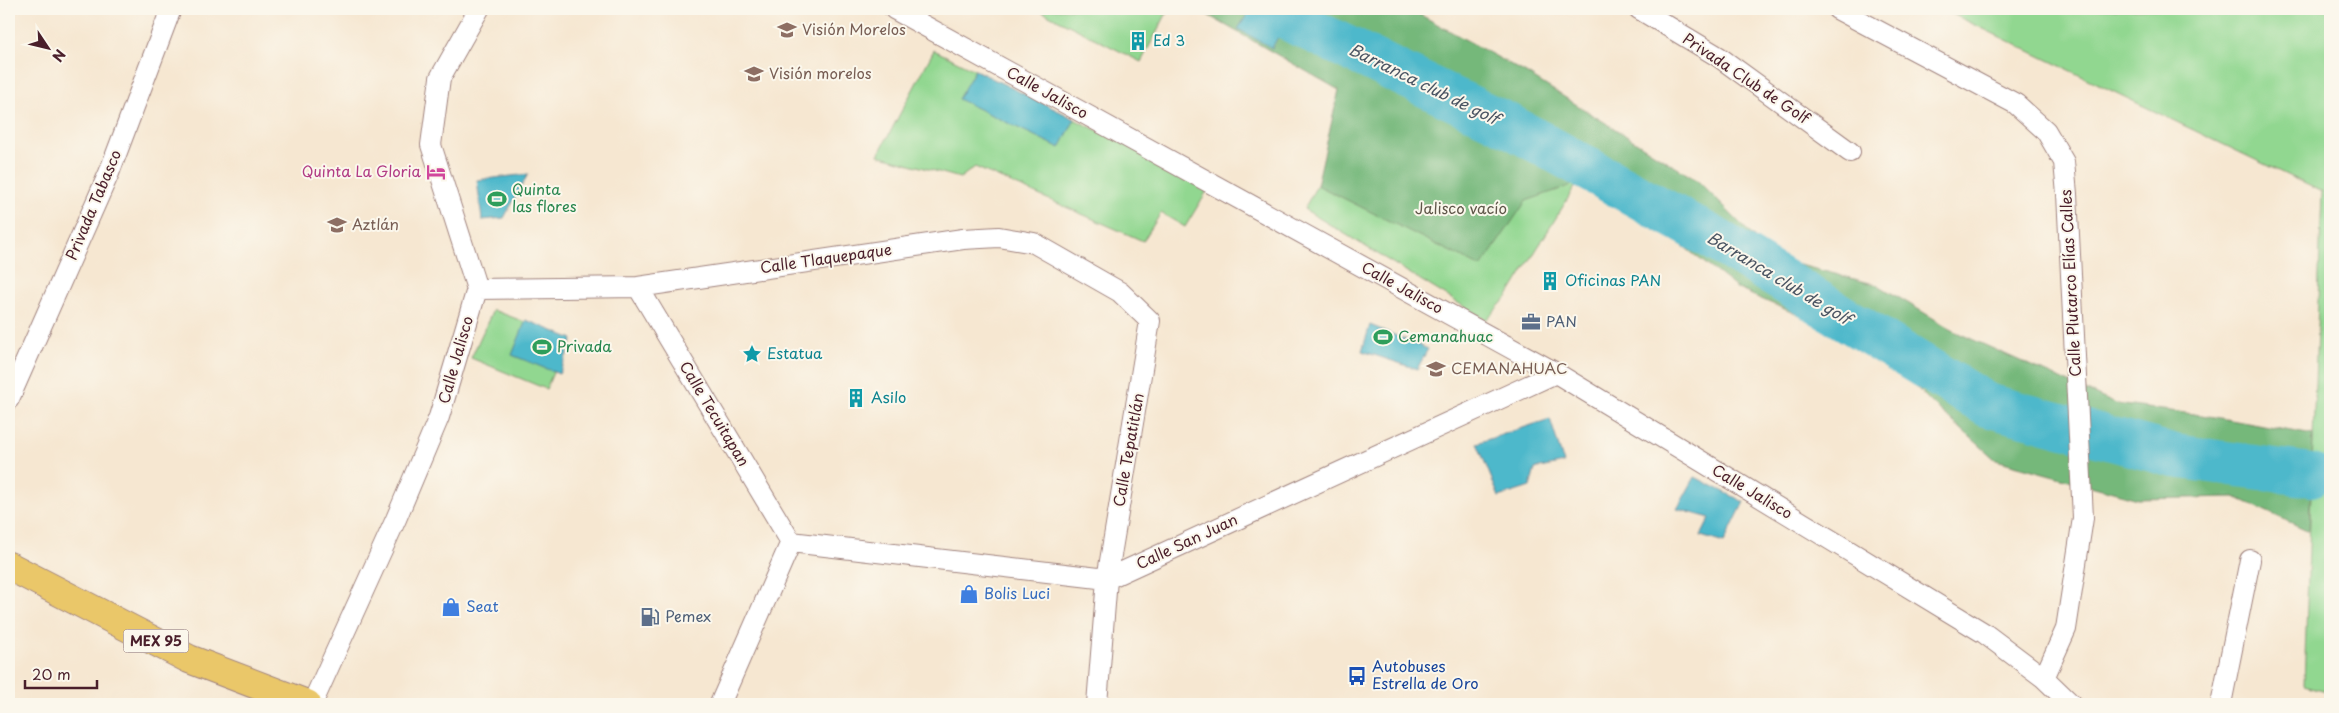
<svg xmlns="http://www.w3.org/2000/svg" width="2339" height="713" font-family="'Playpen Sans',sans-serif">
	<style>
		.green { fill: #91d790; stroke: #6e7b5e }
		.forest { fill: #74b87a; stroke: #5f6c52 }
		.water { fill: #4eb8cb; stroke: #4c6c7b }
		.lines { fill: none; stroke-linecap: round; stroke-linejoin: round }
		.river { stroke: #4eb8cb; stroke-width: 44 }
		.minor-casing { stroke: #a0837e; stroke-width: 22 }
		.primary-casing { stroke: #a0837e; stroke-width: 30 }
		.minor { stroke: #fff; stroke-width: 20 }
		.primary { stroke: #eac769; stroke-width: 28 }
		.labels { text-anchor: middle; stroke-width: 4; stroke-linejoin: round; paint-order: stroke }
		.shield { fill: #fbf7ec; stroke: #7f6065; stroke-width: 1 }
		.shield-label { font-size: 14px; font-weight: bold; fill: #4a1f2b }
		.education-label { font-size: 15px; fill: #785e54; stroke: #fbf7ec; text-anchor: start }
		.culture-label { font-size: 15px; fill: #0d838f; stroke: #fbf7ec; text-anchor: start }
		.street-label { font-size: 15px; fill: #4a1f2b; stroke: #fbf7ec }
		.hotel-label { font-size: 15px; fill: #b23c85; stroke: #fbf7ec; text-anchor: end }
		.leisure-label { font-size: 15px; fill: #27864d; stroke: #fbf7ec; text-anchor: start }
		.park-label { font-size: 15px; fill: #5f5649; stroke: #fbf7ec }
		.service-label { font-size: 15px; fill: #4e5e75; stroke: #fbf7ec; text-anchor: start }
		.shop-label { font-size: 15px; fill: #366cbe; stroke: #fbf7ec; text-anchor: start }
		.transit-label { font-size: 15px; fill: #164399; stroke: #fbf7ec; text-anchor: start }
		.water-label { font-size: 16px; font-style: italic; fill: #4b5563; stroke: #fbf7ec }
	</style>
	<rect width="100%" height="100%" fill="#fbf7ec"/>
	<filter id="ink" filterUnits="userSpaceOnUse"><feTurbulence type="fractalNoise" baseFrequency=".02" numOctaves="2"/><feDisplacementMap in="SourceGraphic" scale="10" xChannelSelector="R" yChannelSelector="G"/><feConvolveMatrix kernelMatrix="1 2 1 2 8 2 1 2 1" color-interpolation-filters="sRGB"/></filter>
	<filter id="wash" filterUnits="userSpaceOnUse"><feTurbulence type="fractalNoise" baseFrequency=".0096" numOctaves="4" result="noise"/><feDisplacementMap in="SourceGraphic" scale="20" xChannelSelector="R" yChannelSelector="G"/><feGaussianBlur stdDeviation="1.12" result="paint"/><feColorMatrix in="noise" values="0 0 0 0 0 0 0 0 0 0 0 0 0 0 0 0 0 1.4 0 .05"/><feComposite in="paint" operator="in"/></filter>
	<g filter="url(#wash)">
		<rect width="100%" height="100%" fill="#f6e7d1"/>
		<path class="green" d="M1037,9H1169L1141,62Z
			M1942,9H2330V692L2304,685L2322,192Z
			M934,50L1210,186L1185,227L1161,213L1143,241L975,167L960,178L878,155Z
			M1382,66L1578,182L1508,296L1486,320L1304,209Z
			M493,310L568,338L546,389L471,358Z"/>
		<path class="forest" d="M1197,9H1410L1526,73L1698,181L1776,259L1878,285L1956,332L2116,404L2209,416L2313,435L2309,531L2235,497L2138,499L1996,460L1932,403L1879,350L1738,289L1595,177L1526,201L1481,267L1317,185L1339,90Z"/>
		<path class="water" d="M1250,10L1283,28L1272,48L1238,29Z
			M975,70L1075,119L1060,148L958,99Z
			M528,174L504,218L482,220L477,180Z
			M526,320L573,339L559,374L512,355Z
			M1370,325L1428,349L1417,369L1362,351Z
			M1550,419L1564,463L1535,469L1530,487L1499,497L1477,443Z
			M1695,477L1744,502L1724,543L1701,536L1710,518L1677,509Z"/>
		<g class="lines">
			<path class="river" d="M1270,9L1304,27L1510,126L1715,239L1987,405L2175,456L2311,475"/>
		</g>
	</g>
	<g filter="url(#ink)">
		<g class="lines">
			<g class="minor-casing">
				<path id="minor" d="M894,9L1556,373L1984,633L2044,678L2071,704
					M1639,9L1719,57L1850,152
					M1837,9L2016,104L2046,131L2064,162L2067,194L2083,518L2066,629L2044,678
					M638,287L791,542
					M477,289L638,287L963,239L999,237L1034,243L1120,292L1150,321L1107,579L1097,704
					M9,399L109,173L171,9
					M791,542L1107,579L1556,373
					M312,704L396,519L439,417L477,289L431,145L440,78L479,9
					M720,704L791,542
					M2221,704L2250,560"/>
			</g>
			<g class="primary-casing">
				<path id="primary" d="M9,566L189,659L307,704"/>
			</g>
			<use href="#minor" class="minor"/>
			<use href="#primary" class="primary"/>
		</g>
	</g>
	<defs>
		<g id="school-bare" transform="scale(1.5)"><path d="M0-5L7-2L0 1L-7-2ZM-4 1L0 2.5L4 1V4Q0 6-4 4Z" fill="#8d6e63" stroke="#fbf7ec" stroke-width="2.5" paint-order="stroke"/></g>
		<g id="building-bare" transform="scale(1.5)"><path d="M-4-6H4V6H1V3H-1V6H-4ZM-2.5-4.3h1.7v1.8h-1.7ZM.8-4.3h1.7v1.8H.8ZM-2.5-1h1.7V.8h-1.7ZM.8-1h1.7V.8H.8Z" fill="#0f9aa8" stroke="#fbf7ec" stroke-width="2.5" paint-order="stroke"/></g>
		<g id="hotel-bare" transform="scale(1.5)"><path d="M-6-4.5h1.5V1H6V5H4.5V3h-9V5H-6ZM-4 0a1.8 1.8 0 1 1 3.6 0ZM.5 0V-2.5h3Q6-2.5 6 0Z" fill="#d1479c" stroke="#fbf7ec" stroke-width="2.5" paint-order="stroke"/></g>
		<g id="stadium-bare" transform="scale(1.5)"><path d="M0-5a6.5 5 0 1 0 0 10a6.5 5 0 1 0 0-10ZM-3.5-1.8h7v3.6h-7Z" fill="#2e9e5b" stroke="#fbf7ec" stroke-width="2.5" paint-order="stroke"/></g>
		<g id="university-bare" transform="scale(1.5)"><path d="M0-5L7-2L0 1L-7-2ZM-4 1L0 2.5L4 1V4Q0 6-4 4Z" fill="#8d6e63" stroke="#fbf7ec" stroke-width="2.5" paint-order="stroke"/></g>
		<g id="office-bare" transform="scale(1.5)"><path d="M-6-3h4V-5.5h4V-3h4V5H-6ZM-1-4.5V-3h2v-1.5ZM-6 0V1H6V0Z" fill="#5c6f8a" stroke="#fbf7ec" stroke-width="2.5" paint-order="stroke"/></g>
		<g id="sight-bare" transform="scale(1.5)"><path d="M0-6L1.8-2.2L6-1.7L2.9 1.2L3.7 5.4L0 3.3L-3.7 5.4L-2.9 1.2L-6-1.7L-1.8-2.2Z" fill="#0f9aa8" stroke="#fbf7ec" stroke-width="2.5" paint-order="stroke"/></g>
		<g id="shop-bare" transform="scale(1.5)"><path d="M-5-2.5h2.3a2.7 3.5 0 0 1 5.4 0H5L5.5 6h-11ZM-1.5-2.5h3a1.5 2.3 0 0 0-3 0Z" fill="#3f7fe0" stroke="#fbf7ec" stroke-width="2.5" paint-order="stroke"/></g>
		<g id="fuel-bare" transform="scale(1.5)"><path d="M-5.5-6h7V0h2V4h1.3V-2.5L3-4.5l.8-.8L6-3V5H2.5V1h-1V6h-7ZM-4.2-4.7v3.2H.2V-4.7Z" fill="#5c6f8a" stroke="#fbf7ec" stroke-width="2.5" paint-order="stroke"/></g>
		<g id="bus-bare" transform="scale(1.5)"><path d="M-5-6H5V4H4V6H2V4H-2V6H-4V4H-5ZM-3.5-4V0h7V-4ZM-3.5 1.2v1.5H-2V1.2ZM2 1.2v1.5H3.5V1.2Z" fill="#1a4fb4" stroke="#fbf7ec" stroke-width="2.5" paint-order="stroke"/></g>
	</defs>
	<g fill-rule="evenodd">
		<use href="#school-bare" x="787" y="30"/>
		<use href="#building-bare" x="1138" y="41"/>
		<use href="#school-bare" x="754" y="74"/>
		<use href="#hotel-bare" x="436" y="172"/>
		<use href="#stadium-bare" x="497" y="199"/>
		<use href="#university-bare" x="337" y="225"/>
		<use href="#building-bare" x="1550" y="281"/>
		<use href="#office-bare" x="1531" y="322"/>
		<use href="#stadium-bare" x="1383" y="337"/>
		<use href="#stadium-bare" x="542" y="347"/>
		<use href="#sight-bare" x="752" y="354"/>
		<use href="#school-bare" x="1436" y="369"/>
		<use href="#building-bare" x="856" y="398"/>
		<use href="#shop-bare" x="969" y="594"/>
		<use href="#shop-bare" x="451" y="607"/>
		<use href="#fuel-bare" x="650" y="617"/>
		<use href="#bus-bare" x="1357" y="676"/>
	</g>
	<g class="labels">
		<rect class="shield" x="123.5" y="629.5" width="65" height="23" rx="4"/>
		<g class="shield-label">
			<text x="156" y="646">MEX 95</text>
		</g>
		<g class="education-label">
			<text x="802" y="35">Visión Morelos</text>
			<text x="769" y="79">Visión morelos</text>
			<text x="352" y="230">Aztlán</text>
			<text x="1451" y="374">CEMANAHUAC</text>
		</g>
		<g class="culture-label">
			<text x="1153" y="46">Ed 3</text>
			<text x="1565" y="286">Oficinas PAN</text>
			<text x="767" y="359">Estatua</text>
			<text x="871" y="403">Asilo</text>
		</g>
		<g class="street-label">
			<text transform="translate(1746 79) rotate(34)" y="5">Privada Club de Golf</text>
			<text transform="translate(1047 93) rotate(29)" y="5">Calle Jalisco</text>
			<text transform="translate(94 205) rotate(-67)" y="5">Privada Tabasco</text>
			<text transform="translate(826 259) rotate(-8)" y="5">Calle Tlaquepaque</text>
			<text transform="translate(2071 283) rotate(-93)" y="5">Calle Plutarco Elías Calles</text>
			<text transform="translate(1402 288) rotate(29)" y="5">Calle Jalisco</text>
			<text transform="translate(456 360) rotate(-74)" y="5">Calle Jalisco</text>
			<text transform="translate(714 414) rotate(59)" y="5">Calle Tecuitapan</text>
			<text transform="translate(1129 450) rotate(-80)" y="5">Calle Tepatitlán</text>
			<text transform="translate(1752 492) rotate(31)" y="5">Calle Jalisco</text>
			<text transform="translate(1187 542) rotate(-25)" y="5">Calle San Juan</text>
		</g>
		<g class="hotel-label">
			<text x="421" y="177">Quinta La Gloria</text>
		</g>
		<g class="leisure-label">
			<text x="512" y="195">Quinta<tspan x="512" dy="17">las flores</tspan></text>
			<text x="1398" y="342">Cemanahuac</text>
			<text x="557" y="352">Privada</text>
		</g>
		<g class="park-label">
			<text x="1461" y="214">Jalisco vacío</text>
		</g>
		<g class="service-label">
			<text x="1546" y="327">PAN</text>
			<text x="665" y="622">Pemex</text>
		</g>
		<g class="shop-label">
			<text x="984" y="599">Bolis Luci</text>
			<text x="466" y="612">Seat</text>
		</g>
		<g class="transit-label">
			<text x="1372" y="672">Autobuses<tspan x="1372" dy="17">Estrella de Oro</tspan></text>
		</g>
		<g class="water-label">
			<text transform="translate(1424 84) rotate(26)" y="6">Barranca club de golf</text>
			<text transform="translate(1779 278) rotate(31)" y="6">Barranca club de golf</text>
		</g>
	</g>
	<rect width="2339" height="713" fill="none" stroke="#fbf7ec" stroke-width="30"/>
	<g transform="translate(48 48) rotate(125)" stroke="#fbf7ec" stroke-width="4" paint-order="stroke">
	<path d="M0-4L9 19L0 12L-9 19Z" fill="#4a1f2b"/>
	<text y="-8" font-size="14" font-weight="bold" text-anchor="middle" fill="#4a1f2b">N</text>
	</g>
	<path d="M25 680v8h72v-8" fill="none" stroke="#4a1f2b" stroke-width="2.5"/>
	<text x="32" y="680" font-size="15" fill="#4a1f2b" stroke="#fbf7ec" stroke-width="4" paint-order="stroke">20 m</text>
</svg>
